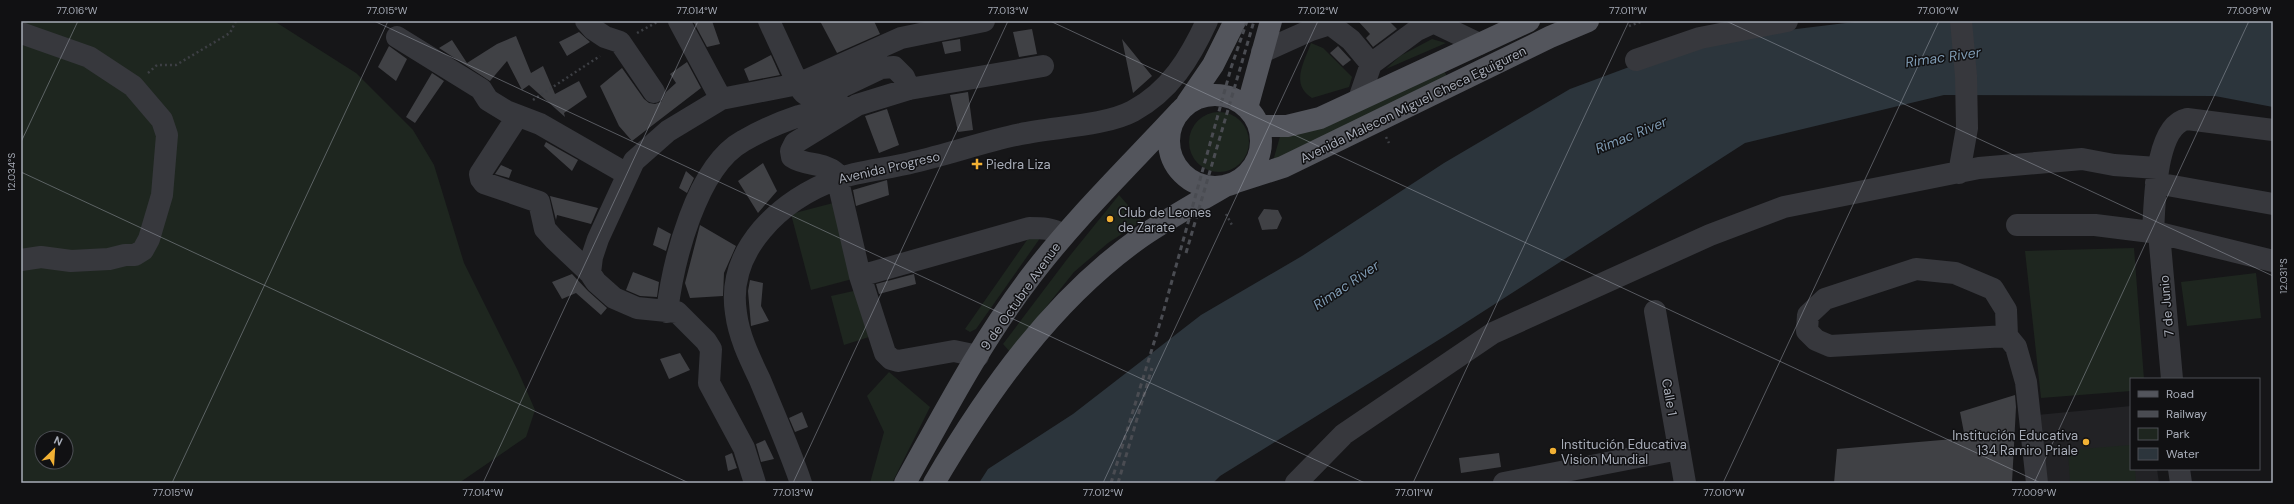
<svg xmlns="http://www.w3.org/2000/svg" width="2294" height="504" font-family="'DM Sans',sans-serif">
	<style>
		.built { fill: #222225 }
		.green { fill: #1e261f; fill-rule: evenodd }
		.water { fill: #2c353c }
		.building { fill: #404145 }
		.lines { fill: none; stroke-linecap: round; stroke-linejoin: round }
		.path { stroke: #3d3f44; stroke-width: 2.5; stroke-dasharray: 2 3; stroke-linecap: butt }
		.minor { stroke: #37383d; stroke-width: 22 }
		.major { stroke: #53555c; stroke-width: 22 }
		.rail { stroke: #4a4c52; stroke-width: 3; stroke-dasharray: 5 4; stroke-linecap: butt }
		.ticks { fill: none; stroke: #a8adb8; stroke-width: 1; stroke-opacity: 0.45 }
		.poi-dot { fill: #f2b134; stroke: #111113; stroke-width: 1.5 }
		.labels { text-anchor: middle; stroke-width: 3; stroke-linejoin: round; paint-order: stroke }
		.street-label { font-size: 13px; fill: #a8adb8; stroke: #111113 }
		.poi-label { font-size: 13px; fill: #a8adb8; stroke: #111113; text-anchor: start }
		.water-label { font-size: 14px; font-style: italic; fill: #7f9bb3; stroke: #111113 }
		.neatline { fill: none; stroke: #a8adb8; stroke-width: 1.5 }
		.ticks-label { font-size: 10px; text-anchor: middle; fill: #a8adb8 }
	</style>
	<rect width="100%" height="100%" fill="#161618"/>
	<path class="built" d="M2131,406V469H2157L2159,483H2046L2037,415Z"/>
	<path class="green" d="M21,21H274L356,73L413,130L434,165L464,263L518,371L535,410L526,437L459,483H21ZM42,438H66V462H42Z
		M1432,39L1446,43L1386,69L1400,56Z
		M1311,43L1323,48L1352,77L1349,87L1312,98C1290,84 1304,63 1311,43Z
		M1444,70L1447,77L1273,161L1281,133Z
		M1189 142a30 30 0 1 1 60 0a30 30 0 1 1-60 0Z
		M1119,195L1142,221L1108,243L1074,272L1010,352L1003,344L1068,258Z
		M837,202L856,278L811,290L791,214Z
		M1034,230L1043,234L976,329L970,332L965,329Z
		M2134,248L2144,379H2131V391L2041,398L2025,251Z
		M2256,273L2261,318L2187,326L2181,282Z
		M858,290L869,337L844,345L831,296Z
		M889,372L930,407L892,483H870L884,432L867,396Z
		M2131,445V469H2135L2136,482L2070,483L2068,450Z"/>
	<path class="water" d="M1862,21H2273V107L2215,96L1944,95L1745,143L1445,336L1220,476L1213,483H979L988,469L1073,414L1201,315L1302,256L1444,163L1570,89L1699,41Z"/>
	<path class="building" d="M693,21H712L720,44L707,47Z
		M820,21H874L880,34L837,53Z
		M1358,21H1389L1397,29L1373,47L1366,38L1370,34Z
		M1032,29L1037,54L1019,57L1013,32Z
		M579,32L590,42L567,56L559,42Z
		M516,36L531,73L543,66L555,94L579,81L587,97L564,113L565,117L529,85L522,90L507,61L490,81L439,48L452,40L467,63L497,44Z
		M960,39L961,51L945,54L942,42Z
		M1122,39L1152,76L1133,93Z
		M389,46L407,59L396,81L378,67Z
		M1338,46L1351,60L1343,66L1330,53Z
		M771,55L780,75L749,81L744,69Z
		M687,62L701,88L632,141L619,126L600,86L622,68L644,99L649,103L655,104L661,102L666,92L676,83L670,74Z
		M432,73L444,81L415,123L406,117Z
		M968,92L973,130L958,132L950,95Z
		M887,109L899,145L879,153L865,116Z
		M546,142L578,160L572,171L544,146Z
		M763,163L777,191L758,213L738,181Z
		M501,165L512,170L509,178L495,174Z
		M686,171L694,178L687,193L679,188Z
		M887,180L889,195L856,206L853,190Z
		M550,196L598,208L591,224L557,215L556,220Z
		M1264,209L1278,210L1282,218L1277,229L1262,230L1258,218Z
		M700,225L736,246L724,273L723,296L690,298L685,283Z
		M658,227L671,234L666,251L653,245Z
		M633,272L659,282L657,297L640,296L626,290Z
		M572,274L588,291L607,308L601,315L576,293L562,299L552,282Z
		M914,274L916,284L879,294L876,284Z
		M750,280L763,283L761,306L769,321L751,326L748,291Z
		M680,353L690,370L669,379L660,359Z
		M2015,395L2016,407L2012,483H1834L1837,449L1965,438L1960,412Z
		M802,412L808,427L795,432L789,418Z
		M765,440L774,459L761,462L756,444Z
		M732,453L737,468L728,471L725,456Z
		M1499,453L1501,467L1461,473L1459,458Z"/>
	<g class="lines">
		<path class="path" d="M1629,26L1643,21
			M637,33L659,21
			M148,73L157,65H176L230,33L236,21
			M533,100L600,56
			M1386,137L1389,143
			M1226,214L1232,225"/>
		<path class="minor" d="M586,21L593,29L605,37L620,42L654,92
			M679,21L721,99
			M769,21L798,84C803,94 807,97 818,98L881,68L894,67L904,77L909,89
			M1431,21L1479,44
			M1330,24L1351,40L1371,64
			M21,33L89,57L133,86L162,120L167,135L162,195L149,239L143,250L135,255H125L109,259L71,261L41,257L21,260
			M397,37L481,89L488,100L506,111L540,124L627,174
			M1262,52L1311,30L1330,24L1331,21
			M1636,60L1700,38L1787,21
			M1359,99L1371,64L1417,30L1432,23
			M517,117L480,174L481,179L484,183L539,202L545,229L554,239L590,273L596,282L614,298L637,308L677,312L706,341L711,349L709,383L744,448L755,483
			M1959,173L1967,128L1966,76L1961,21
			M2156,183L2273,204
			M2017,225H2095L2159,233L2273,261
			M2153,232C2155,205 2154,126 2187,119L2273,130
			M2159,233L2172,379
			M590,273L592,257L598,239L634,161L668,131L721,99L798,84L901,38L984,21
			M860,276L1029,228C1042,228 1052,228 1063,235
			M1655,311L1685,483
			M667,312C673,262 696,167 743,141C760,131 781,122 799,116C813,112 829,110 844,107
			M2007,336L1830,346L1816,340L1807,331L1808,315L1825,299L1916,269L1955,273L1993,289L2006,310L2007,336L2016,347L2026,382L2037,483
			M978,356L954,351L898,361L891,359L885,353L860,276L836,173C824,162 805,166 792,157L791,151L795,143L857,105L909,89L1043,66
			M2179,469L2181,483
			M801,483C789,448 774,414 760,380C750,359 739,337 736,313C726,249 782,199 837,179C861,170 889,169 914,162C950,154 985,141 1021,134C1053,127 1105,126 1133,111C1170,91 1190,58 1207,21
			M1296,483L1344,434L1493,333L1710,235L1784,207L1979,168L2082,159L2114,165L2157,168
			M1504,483L1679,449"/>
		<path class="major" d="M1169 141a46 46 0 1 1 92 0a46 46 0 1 1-92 0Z
			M1187,103L1213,65L1235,21
			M1247,108L1271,21
			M1259,126H1287L1320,118L1529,21
			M1236,182L1283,167L1550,37L1588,21
			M905,483C944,413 982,340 1031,276C1076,217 1130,165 1180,111
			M934,483C988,391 1053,299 1141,237C1169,218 1198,202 1227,185"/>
		<path class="rail" d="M1186,253L1254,21
			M1111,483L1163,313L1231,68L1247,21
			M1118,483L1152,368"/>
	</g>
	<path class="ticks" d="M374,21L1365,483M1050,21L2041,483M1726,21L2273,276M21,142L78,21M21,172L689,483M172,483L388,21M483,483L698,21M793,483L1008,21M1103,483L1318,21M1413,483L1629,21M1723,483L1939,21M2034,483L2249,21"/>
	<g class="poi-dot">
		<path d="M975 158h4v4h4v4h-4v4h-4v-4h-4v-4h4z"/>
		<circle cx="1110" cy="219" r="4"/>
		<circle cx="2086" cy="442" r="4"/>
		<circle cx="1553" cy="451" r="4"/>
	</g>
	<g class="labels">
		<g class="street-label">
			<text transform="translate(1413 104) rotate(-26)" y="5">Avenida Malecon Miguel Checa Eguiguren</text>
			<text transform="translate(889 167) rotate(-13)" y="5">Avenida Progreso</text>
			<text transform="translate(1020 296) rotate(-55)" y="5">9 de Octubre Avenue</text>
			<text transform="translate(2166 306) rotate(-95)" y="5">7 de Junio</text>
			<text transform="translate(1670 397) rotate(80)" y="5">Calle 1</text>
		</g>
		<g class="poi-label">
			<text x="986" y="169">Piedra Liza</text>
			<text x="1118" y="217">Club de Leones<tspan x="1118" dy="15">de Zarate</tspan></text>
			<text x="2078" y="440" text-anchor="end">Institución Educativa<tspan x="2078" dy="15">134 Ramiro Priale</tspan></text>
			<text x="1561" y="449">Institución Educativa<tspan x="1561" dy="15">Vision Mundial</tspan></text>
		</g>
		<g class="water-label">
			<text transform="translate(1943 57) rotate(-8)" y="5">Rimac River</text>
			<text transform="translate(1631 135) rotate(-22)" y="5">Rimac River</text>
			<text transform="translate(1346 285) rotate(-34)" y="5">Rimac River</text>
		</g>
	</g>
	<rect width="2294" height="504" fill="none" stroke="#111113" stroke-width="44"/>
	<rect x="2130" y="378" width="130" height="92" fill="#111113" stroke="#4d4f55"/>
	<rect x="2138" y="391" width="20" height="6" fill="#53555c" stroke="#4d4f55"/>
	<text x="2166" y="398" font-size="12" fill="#a8adb8">Road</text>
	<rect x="2138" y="411" width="20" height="6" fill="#4a4c52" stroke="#4d4f55"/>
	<text x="2166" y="418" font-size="12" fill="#a8adb8">Railway</text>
	<rect x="2138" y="428" width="20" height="12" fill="#1e261f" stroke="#4d4f55"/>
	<text x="2166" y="438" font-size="12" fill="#a8adb8">Park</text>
	<rect x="2138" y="448" width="20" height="12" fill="#2c353c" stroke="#4d4f55"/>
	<text x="2166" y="458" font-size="12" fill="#a8adb8">Water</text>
	<g transform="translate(54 450) rotate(25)"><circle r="19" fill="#111113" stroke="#4d4f55"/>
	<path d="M0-3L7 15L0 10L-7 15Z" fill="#f2b134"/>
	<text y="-6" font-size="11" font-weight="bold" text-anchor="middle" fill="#a8adb8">N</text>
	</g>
	<rect x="22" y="22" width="2250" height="460" class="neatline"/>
	<g class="ticks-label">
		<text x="77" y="14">77.016°W</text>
		<text x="387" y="14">77.015°W</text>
		<text x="697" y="14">77.014°W</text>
		<text x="1008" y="14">77.013°W</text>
		<text x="1318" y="14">77.012°W</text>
		<text x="1628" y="14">77.011°W</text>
		<text x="1938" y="14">77.010°W</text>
		<text x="2249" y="14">77.009°W</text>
		<text transform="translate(11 172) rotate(-90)" y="4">12.034°S</text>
		<text transform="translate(2283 276) rotate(-90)" y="4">12.031°S</text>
		<text x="173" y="496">77.015°W</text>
		<text x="483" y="496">77.014°W</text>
		<text x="793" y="496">77.013°W</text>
		<text x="1103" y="496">77.012°W</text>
		<text x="1414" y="496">77.011°W</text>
		<text x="1724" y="496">77.010°W</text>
		<text x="2034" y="496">77.009°W</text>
	</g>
</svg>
